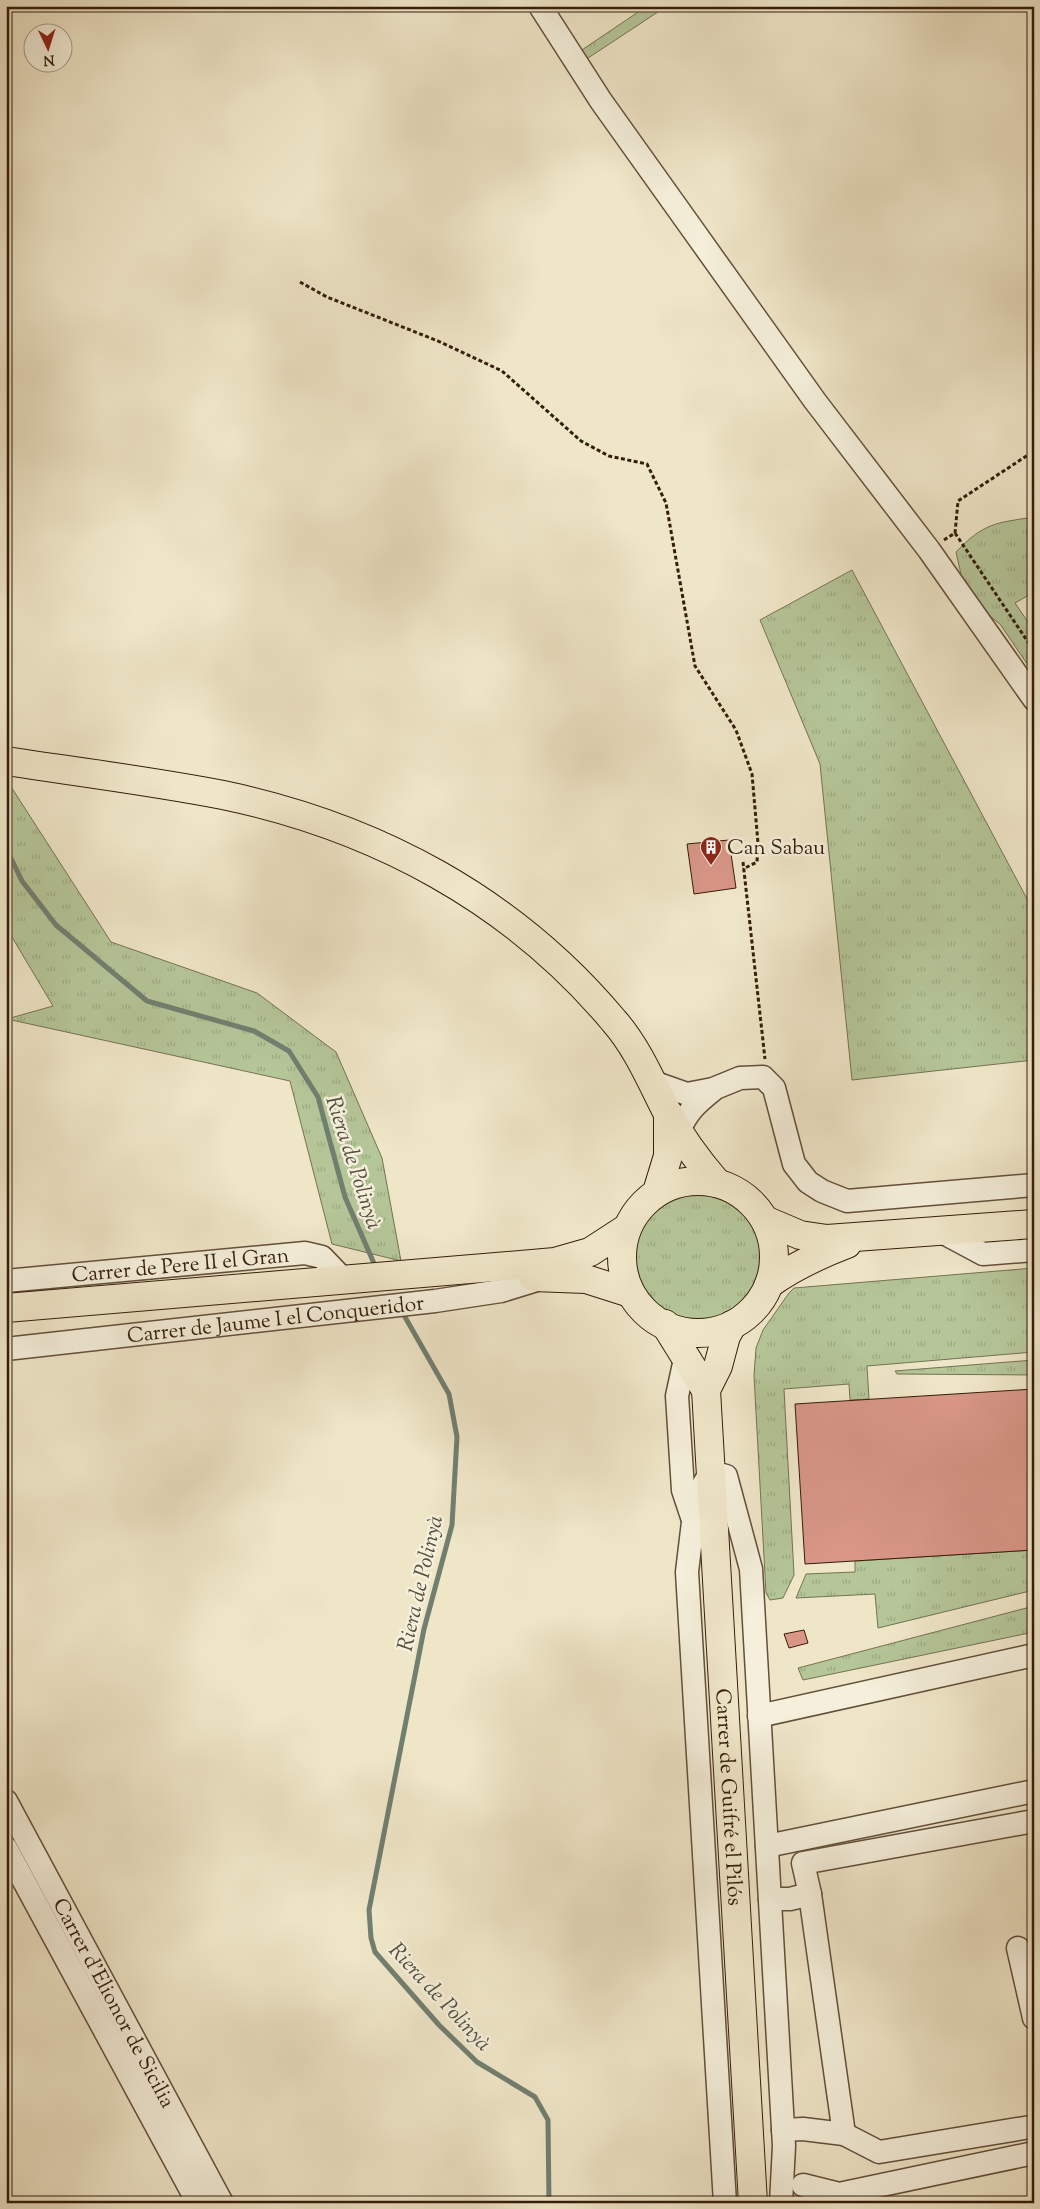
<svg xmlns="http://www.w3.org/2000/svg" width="1040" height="2209" font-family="'Sorts Mill Goudy',serif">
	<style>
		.grass { fill: url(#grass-tufts); stroke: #747252 }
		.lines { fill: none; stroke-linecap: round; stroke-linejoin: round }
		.stream { stroke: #717f70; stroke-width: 5 }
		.building { fill: #d89687; stroke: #341d0b }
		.minor-casing { stroke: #634f3a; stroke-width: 25 }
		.major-casing { stroke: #341d0b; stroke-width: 30 }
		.path { stroke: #341d0b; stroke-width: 3; stroke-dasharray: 4 2.5; stroke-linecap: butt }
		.minor { stroke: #f5efdb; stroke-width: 22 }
		.major { stroke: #efe6c8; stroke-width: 28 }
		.labels { text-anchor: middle; stroke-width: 5; stroke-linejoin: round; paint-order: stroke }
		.poi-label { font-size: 21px; fill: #341d0b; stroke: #f5efdb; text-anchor: start }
		.street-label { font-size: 21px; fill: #341d0b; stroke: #f5efdb }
		.water-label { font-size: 22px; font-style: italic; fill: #534e3e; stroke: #f5efdb }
	</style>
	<defs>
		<pattern id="grass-tufts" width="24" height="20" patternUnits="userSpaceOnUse" patternTransform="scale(1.25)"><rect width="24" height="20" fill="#b5c699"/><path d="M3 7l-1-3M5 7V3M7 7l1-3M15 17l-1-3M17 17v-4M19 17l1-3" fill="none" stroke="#9caa82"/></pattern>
	</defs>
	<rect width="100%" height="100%" fill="#efe6c8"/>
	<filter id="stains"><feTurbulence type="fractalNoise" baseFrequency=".004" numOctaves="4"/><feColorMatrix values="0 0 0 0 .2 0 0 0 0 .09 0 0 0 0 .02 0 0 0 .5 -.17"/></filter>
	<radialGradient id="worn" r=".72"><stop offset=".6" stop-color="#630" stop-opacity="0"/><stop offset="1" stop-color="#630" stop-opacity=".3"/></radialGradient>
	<path class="grass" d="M647,6H667L585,60L579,52Z
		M1034,517V592L1015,603L1034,631V674L1000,624L982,610L964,588L956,552C984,523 995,523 1034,517Z
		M852,570L1034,912V1060L852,1080L820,764L760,620Z
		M6,779L111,942L257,993L336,1052L382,1158L401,1261L332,1244L290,1081L7,1019L53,1006L6,927Z
		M623 1257a75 75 0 1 1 150 0a75 75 0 1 1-150 0Z
		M1034,1268V1352L867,1366L869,1399L850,1400L849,1384L784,1389L794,1575L783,1598L770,1600L766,1593L754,1376L756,1348L763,1330L789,1293L794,1288Z
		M1034,1360V1375L897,1374L895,1371Z
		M1034,1550V1590L878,1628L875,1594L796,1598L806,1574L855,1572V1561Z
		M1034,1606V1632L803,1680L798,1668Z"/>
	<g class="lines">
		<path class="stream" d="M6,848L22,881L56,925L147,1001L254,1031L289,1051L318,1097L345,1197L376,1268
			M401,1310L449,1394L457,1437L452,1525L424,1629L369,1910L371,1938L375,1952L439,2025L477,2062L535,2097L548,2120L549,2203"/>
	</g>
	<path class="building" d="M729,840L736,888L694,894L687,844Z
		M1034,1389V1550L805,1564L795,1404Z
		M804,1630L808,1643L789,1648L784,1634Z"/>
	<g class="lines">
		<g class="minor-casing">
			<g id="minor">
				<path d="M540,6L601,101L688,223L815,401L929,550L1034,699"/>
				<path d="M653,1082L687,1094L713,1089L740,1078L763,1077L774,1088L794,1164L808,1182L822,1191L847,1201L1034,1185"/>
				<path d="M679,1132C686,1112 697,1103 713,1090"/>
				<path d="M942,1232L983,1254L1034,1250"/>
				<path id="s1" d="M6,1281L305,1253L322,1257L344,1280"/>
				<path id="s2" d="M6,1349L435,1301L501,1291L543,1278"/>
				<path d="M685,1359L677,1396L683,1490L692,1517"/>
				<path d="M759,1716L1034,1655"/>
				<path id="s3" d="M6,1801L222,2203"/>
				<path d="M767,1846L1034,1791"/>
				<path d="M6,1848L198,2203"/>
				<path d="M770,1899H790L810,1894L803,1863L1034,1821"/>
				<path d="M1018,1948L1034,2018"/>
				<path d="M783,2130L803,2129L844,2134L810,1894"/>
				<path d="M844,2134L879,2152L1030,2127"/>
				<path d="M803,2185L839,2194L1034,2153"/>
				<path d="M725,2203L687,1572L696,1497L711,1472L726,1476L751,1569L784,2146L781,2203"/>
			</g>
		</g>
		<g class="major-casing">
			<g id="major">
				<path d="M6,761C78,772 151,781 223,795C376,827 513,900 614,1021C637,1047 651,1081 667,1112C681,1138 698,1161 717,1183"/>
				<circle cx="698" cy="1257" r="76"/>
				<path d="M657,1192L668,1156V1113"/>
				<path d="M767,1221L800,1235L827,1239L1034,1224"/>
				<path d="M533,1277L586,1279L630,1293"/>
				<path d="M769,1284C794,1266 818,1255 847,1244"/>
				<path d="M6,1308L555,1262L590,1252L627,1228"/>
				<path d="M665,1324L706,1390"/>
				<path id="s4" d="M732,1325L726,1336L718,1366L706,1390L753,2203"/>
			</g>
		</g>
		<path class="path" d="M300,282L327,297L438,341L502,371L581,441L609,456L647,464L666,503L695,666L736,730L752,774L758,843L757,862L743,869
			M955,533L1034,651
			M944,540L955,533L958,501L1034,451
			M743,862L765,1059"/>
		<use href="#minor" class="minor"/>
		<use href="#major" class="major"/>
	</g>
	<defs>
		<g id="building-pin" transform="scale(1.125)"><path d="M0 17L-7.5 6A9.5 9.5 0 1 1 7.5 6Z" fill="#8f2418" stroke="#f5efdb"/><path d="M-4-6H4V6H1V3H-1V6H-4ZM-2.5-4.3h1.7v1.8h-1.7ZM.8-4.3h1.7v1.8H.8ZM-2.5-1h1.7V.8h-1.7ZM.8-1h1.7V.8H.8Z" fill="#fff"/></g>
	</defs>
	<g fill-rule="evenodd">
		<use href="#building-pin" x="711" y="847"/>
	</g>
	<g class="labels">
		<g class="poi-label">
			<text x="727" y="854">Can Sabau</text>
		</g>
		<g class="street-label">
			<text dy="7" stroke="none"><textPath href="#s1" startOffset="175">Carrer de Pere II el Gran</textPath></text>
			<text dy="7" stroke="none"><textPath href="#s2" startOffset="271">Carrer de Jaume I el Conqueridor</textPath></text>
			<text dy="7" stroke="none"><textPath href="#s4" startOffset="478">Carrer de Guifré el Pilós</textPath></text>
			<text dy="7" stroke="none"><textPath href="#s3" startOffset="229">Carrer d'Elionor de Sicilia</textPath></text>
		</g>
		<g class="water-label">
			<text transform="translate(355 1162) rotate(72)" y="8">Riera de Polinyà</text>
			<text transform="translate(419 1583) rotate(-77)" y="8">Riera de Polinyà</text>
			<text transform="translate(441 1996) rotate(47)" y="8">Riera de Polinyà</text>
		</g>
	</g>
	<rect width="1040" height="2209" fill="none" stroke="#efe6c8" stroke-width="25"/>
	<rect x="8" y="8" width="1025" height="2194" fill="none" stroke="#341d0b" stroke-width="2.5"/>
	<rect x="12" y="12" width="1015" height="2184" fill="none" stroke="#341d0b"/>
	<g transform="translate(48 48) rotate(176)"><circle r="24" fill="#f5efdb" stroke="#a89b88"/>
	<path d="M0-4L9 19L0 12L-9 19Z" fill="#8f2418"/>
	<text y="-8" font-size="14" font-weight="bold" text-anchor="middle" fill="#341d0b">N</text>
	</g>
	<rect width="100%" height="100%" filter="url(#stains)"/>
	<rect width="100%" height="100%" fill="url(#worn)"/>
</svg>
